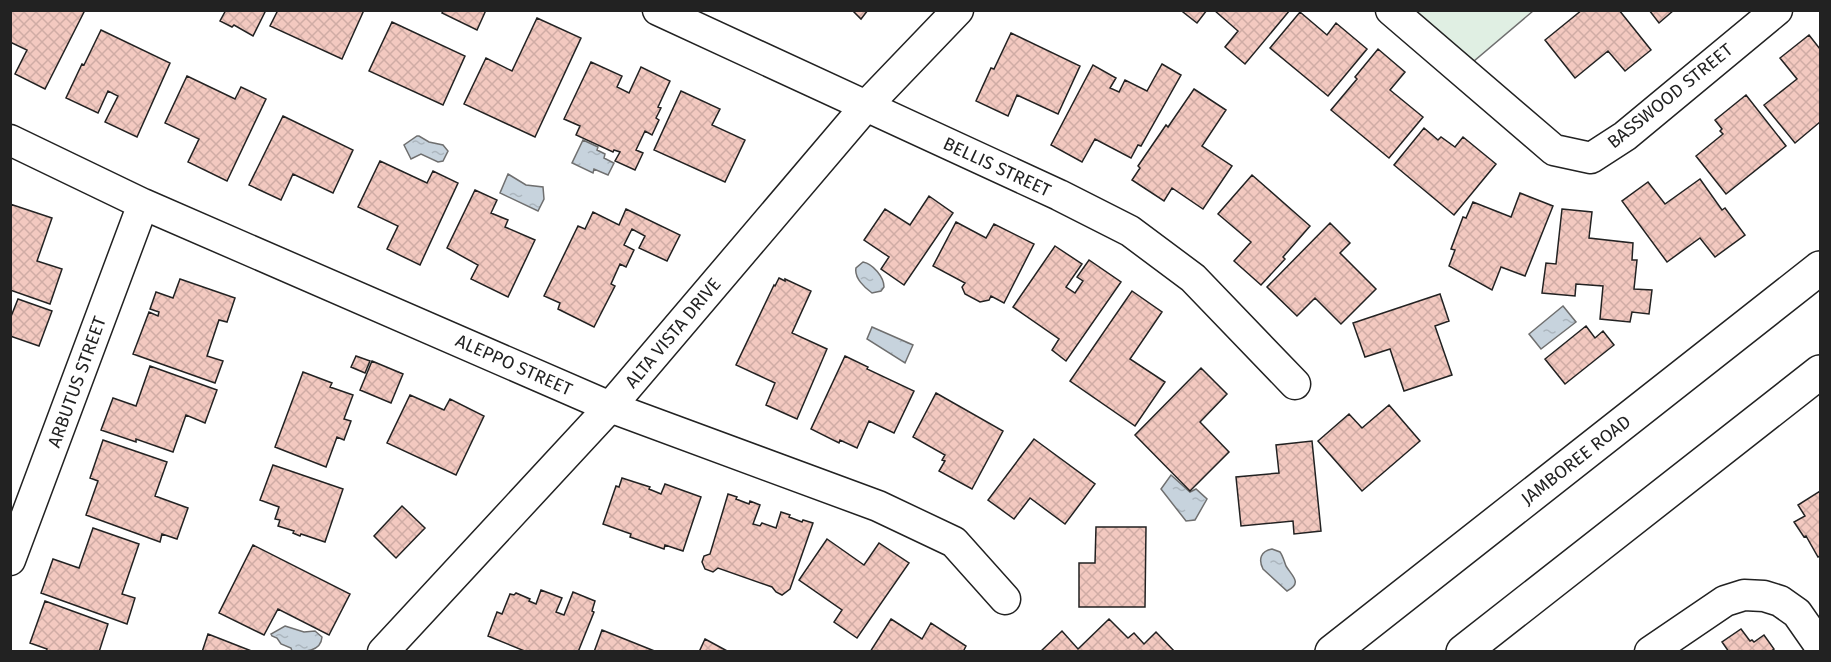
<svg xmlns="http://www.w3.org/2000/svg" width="1831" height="662" font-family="'Fira Sans',sans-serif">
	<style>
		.park { fill: #e0efe3; stroke: #6f6f6f; stroke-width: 1.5 }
		.water { fill: url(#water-ripples); stroke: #6f6f6f; stroke-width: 1.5 }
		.building { fill: url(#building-cross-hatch); stroke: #222; stroke-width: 1.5 }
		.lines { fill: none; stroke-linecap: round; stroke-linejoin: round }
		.minor-casing { stroke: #222; stroke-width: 33 }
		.major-casing { stroke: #222; stroke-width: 36 }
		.minor { stroke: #fff; stroke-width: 30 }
		.major { stroke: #fff; stroke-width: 33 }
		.labels { text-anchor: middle; stroke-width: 4.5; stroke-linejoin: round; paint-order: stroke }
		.street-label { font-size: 18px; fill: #222; stroke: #fff }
	</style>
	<defs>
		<pattern id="water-ripples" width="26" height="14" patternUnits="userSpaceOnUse" patternTransform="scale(1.5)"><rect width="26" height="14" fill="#c7d3dd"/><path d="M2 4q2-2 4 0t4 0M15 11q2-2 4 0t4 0" fill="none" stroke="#abb5bd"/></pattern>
		<pattern id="building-cross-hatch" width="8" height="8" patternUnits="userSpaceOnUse" patternTransform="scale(1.5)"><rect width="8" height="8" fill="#f3c9c0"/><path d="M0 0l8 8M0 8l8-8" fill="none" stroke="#d0aca5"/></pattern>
	</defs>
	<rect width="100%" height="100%" fill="#fff"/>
	<path class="park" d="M1413,11H1533L1474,61Z"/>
	<path class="water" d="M417,136H419L429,142L443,145L448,151L443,161L438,162L421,154L411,159L404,145Z
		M583,140L598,147L597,150L605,154L604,158L614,163L608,175L594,169L593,173L572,163Z
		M508,174L526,185L543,187L544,199L538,211L500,193Z
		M863,262C873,264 884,277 884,287L881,291L872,293C865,288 854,278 856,268Z
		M1563,306L1576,322L1541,349L1529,334Z
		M872,327L913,345L905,363L867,339Z
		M1171,475L1190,492L1196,489L1207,499L1195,520L1186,521L1161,489Z
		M1272,549L1280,552C1283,556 1284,561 1286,566C1292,576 1303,583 1287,591L1263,569C1258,559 1261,551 1272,549Z
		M285,626L304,632L315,631L322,637C321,652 304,652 292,651L291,648L281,644L277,638L272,636L271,634Z"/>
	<path class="building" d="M10,10H85L45,89L15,74L27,50L10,42Z
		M226,10H266L253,36L234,25L232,27L220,21Z
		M278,10H364L342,59L270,26Z
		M444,10H486L477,30L442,13Z
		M852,10H868L861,19Z
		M1184,10H1207L1197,23L1183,12Z
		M1214,10H1290L1245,64L1225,47L1238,31Z
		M1582,10H1619L1651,50L1625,71L1608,51L1575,78L1545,40Z
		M1649,10H1674L1659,23Z
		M1300,12L1327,35L1336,23L1367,49L1328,96L1270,48Z
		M537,18L581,38L535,137L464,104L486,58L512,71Z
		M392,22L465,56L443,105L369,71Z
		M101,30L170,63L137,137L105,122L118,96L108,91L98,113L66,98L82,64L84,65Z
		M1011,33L1080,66L1058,114L1017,95L1008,116L976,101L991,68L994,69Z
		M1809,35L1820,49V122L1795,143L1764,105L1797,79L1780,58Z
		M1378,49L1405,72L1390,90L1423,117L1389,158L1331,110L1357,79L1355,77Z
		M591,62L622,76L617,87L629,93L641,67L670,81L658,107L661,108L656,118L659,120L652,135L645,131L636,150L643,153L635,170L615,161L620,152L614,150L613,152L576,135L580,126L564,119Z
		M1162,64L1181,75L1141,146L1138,145L1131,158L1095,139L1082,162L1051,145L1093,65L1116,78L1110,88L1119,92L1125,80L1147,91Z
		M187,76L235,99L241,87L266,99L227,181L188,162L199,139L165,123Z
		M1194,89L1226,110L1202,146L1232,166L1203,209L1172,188L1164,201L1132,180L1140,168L1138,166L1166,125L1168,127Z
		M681,91L720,109L712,125L745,140L725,182L654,150Z
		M1746,95L1786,146L1726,194L1696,156L1723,134L1720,131L1722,129L1715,120Z
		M283,116L353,150L333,193L293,174L281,200L249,185Z
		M1424,128L1438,140L1441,137L1455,147L1463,137L1496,164L1454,215L1394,165Z
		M380,161L427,183L433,171L458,183L420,265L387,249L398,226L358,207Z
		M1252,175L1310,226L1283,257L1285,259L1261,285L1234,261L1251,242L1218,214Z
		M1700,179L1722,210L1725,208L1745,235L1715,257L1700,238L1667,262L1622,201L1648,182L1665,204Z
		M475,190L497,200L491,213L508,220L505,227L535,240L508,297L471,279L478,265L447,248Z
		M1520,193L1553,206L1525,276L1501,267L1492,290L1449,266L1455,250L1451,249L1463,217L1466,218L1473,202L1511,217Z
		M929,196L953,213L904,285L881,269L889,257L864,240L885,209L910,225Z
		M10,204L52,218L37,261L62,269L50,304L10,290Z
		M626,209L680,235L667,261L639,248L645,236L632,229L624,245L634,250L626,267L620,264L611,284L615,286L594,327L558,309L560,303L544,296L578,226L585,229L593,212L619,225Z
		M1562,209L1592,212L1589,238L1633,243L1632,260H1637L1634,289L1652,290L1649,314L1632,312L1630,322L1600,319L1603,286L1576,284L1575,296L1542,293L1546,263L1556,264Z
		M956,222L986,238L994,224L1034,244L1004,303L991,296L989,300L980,302L965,294L962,287L965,283L933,266Z
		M1330,223L1350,243L1340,253L1376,289L1341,324L1315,298L1297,316L1267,287Z
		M1055,246L1082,264L1066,287L1075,293L1083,281L1077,277L1089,260L1121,282L1066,361L1052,350L1059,339L1013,307Z
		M779,278L785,281V279L811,291L792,333L827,349L797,419L766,405L775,383L736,365L774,285L775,286Z
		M180,279L235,298L227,322L219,320L207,356L223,361L215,383L133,354L149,312L158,316L159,312L150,309L156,292L173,298Z
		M1132,291L1162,312L1130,359L1165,382L1135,426L1070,381Z
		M1440,294L1449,321L1435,326L1452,375L1404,391L1390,349L1365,357L1353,323Z
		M18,299L52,311L39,346L10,336V319Z
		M1586,326L1595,338L1603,331L1614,345L1565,384L1545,359Z
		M356,356L370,361L365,373L351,367Z
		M845,356L868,367L867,369L914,391L894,433L869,421L857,448L840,440L839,443L811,429Z
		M372,361L403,374L391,403L360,390Z
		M150,366L217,390L205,423L186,415L173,452L136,439V442L101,430L113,398L136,406Z
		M1201,368L1227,394L1200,422L1229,452L1190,491L1135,435Z
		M303,372L332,383L330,387L353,395L344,419L351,421L344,440L337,437L326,467L275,447Z
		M936,393L1003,431L972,489L939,471L945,461L942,460L945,455L913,437Z
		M410,395L444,410L450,399L484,416L456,475L387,443Z
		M1389,405L1420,441L1362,491L1318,441L1349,414L1362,428Z
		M1034,439L1095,484L1065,524L1030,498L1014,519L988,500Z
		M103,440L167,462L155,496L188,508L177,539L162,534L160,542L86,515L98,481L90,478Z
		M1312,441L1321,531L1294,534L1293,521L1241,526L1236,477L1279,473L1276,445Z
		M273,465L343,489L325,542L301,534L300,536L293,533L294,531L278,526L280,520L275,519L279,507L260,500Z
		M622,478L650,487L649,489L661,494L665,484L701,497L683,551L665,545L664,549L630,537L631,534L603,524L616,486L619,487Z
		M1820,491V556L1818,557L1806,536L1804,537L1794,522L1805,516L1798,505Z
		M728,494L737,497L736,499L749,504L750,501L760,505L753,524L760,526L762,523L776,528L781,512L790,515L789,517L802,522L803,520L813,523L790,589L782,595L776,592L772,587L718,568L713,572L705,569L702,562L704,556L710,554Z
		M402,506L425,528L396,558L374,536Z
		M1096,527H1146L1145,607H1079V563H1095Z
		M93,528L139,544L122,594L135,598L127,624L41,593L53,559L79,568Z
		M827,539L864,565L879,543L909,563L857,638L834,622L842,610L799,580Z
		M253,545L350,594L329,635L278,609L264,635L219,613Z
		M541,590L562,598L556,612L564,615L573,592L595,601L592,611L594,612L578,652H527L488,636L497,612L502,614L510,594L514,595L516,593L530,599L529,601L536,604Z
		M45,601L108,624L99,652H46L47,649L30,643Z
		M891,619L922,639L931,623L966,646L963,652H870Z
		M1109,619L1128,638L1134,633L1144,644L1156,632L1175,652H1040L1062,631L1078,649Z
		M1741,629L1750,641L1752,640L1754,642L1764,635L1774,649L1770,652H1729L1722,642Z
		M602,630L657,652H594Z
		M208,634L254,652H202Z
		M705,639L729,652H699Z"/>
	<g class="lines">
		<g class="minor-casing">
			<path id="minor" d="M658,10L1059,195L1130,231L1193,278L1295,384
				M1391,10L1554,150L1591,158L1625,136L1777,10
				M10,140L143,204L610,407L878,506L954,542L1005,599
				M10,560L143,204
				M383,652L610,407L866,106L958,10
				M1650,652L1725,601L1744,595L1764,596L1780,601L1797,613L1820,646"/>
		</g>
		<g class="major-casing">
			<path id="major" d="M1332,652L1820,268
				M1463,652L1820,372"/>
		</g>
		<use href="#minor" class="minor"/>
		<use href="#major" class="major"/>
	</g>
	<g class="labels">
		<g class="street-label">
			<text transform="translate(1670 96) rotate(-39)" y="6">BASSWOOD STREET</text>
			<text transform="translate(997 167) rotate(25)" y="6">BELLIS STREET</text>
			<text transform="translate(673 333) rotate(-50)" y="6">ALTA VISTA DRIVE</text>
			<text transform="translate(514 365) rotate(24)" y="6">ALEPPO STREET</text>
			<text transform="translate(77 382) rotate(-70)" y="6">ARBUTUS STREET</text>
			<text transform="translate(1576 460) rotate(-38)" y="6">JAMBOREE ROAD</text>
		</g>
	</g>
	<rect width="1831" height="662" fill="none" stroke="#222222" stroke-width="24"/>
</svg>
